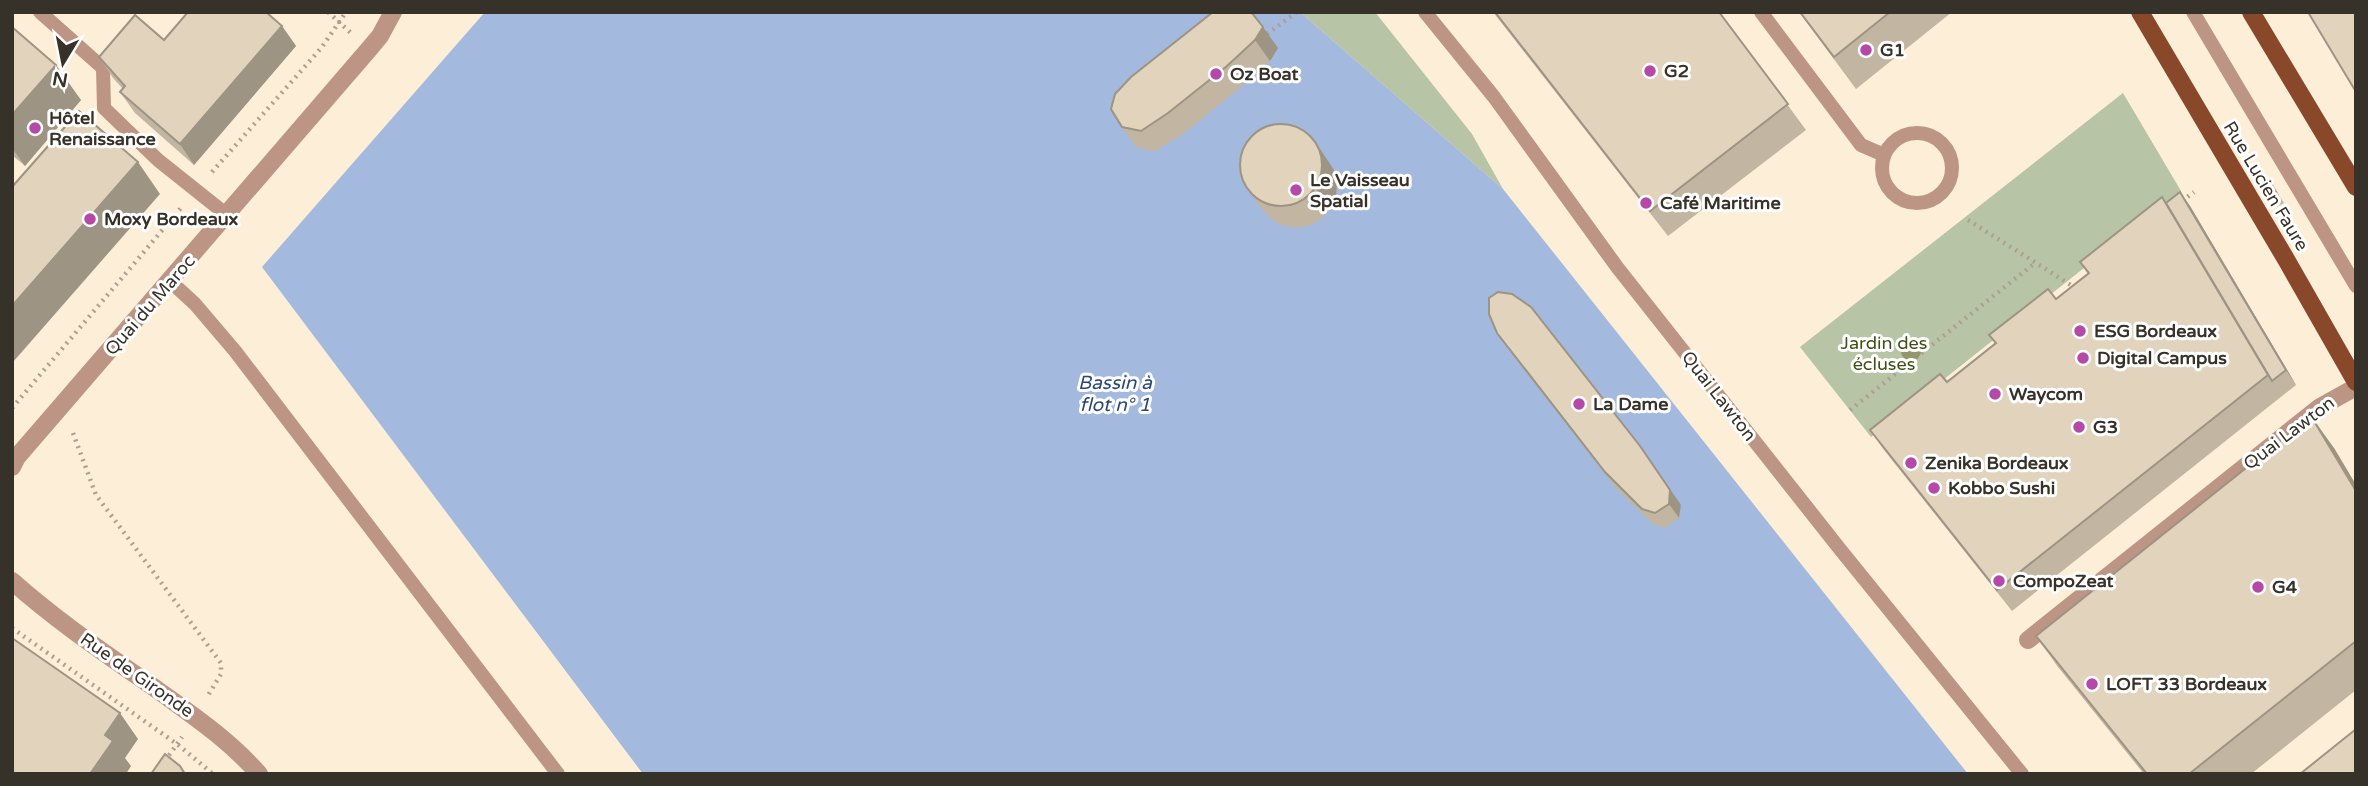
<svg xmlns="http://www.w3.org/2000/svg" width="2368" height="786" font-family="'Varela Round',sans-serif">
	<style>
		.green { fill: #b7c4a6 }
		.water { fill: #a3b9dd }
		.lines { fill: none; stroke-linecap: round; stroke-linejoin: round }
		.path { stroke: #aca190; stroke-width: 4.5; stroke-dasharray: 2 5; stroke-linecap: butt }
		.service { stroke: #bc9585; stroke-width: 14 }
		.pedestrian { stroke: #bc9585; stroke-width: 18 }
		.minor { stroke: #bc9585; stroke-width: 18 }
		.primary { stroke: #8a482b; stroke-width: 18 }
		.tree { fill: #93976b }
		.wall { fill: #c2b5a2 }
		.shaded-wall { fill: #9e9484 }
		.building { fill: #e1d3bc; stroke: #9e9484; stroke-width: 2 }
		.poi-dot { fill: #b549a8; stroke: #fff; stroke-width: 2.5 }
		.labels { text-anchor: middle; stroke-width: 6; stroke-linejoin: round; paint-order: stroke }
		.poi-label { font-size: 18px; font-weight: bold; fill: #373229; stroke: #fff; text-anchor: start }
		.street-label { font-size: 18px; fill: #373229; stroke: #fff }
		.park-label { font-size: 18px; fill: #3d5013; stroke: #fff }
		.water-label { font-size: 19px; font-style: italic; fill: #2b4777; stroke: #fff }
	</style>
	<rect width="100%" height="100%" fill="#fceed7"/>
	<path class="green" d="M1300,12H1375L1472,134L1503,189Z
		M2123,93L2181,191L1871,437L1800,347Z"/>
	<path class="water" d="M485,12H1300L1503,189L1968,774H643L262,267Z"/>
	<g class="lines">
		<path class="path" d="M328,12L351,33
			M1267,34L1297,12
			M212,172L322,47L346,12
			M2182,201L2194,192
			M1968,220L2074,287
			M12,408L181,208
			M1850,410L2035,263
			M73,433L96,495L221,663V674L207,697
			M12,628L177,744L213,774
			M165,761L182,737"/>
		<path class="service" d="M40,12L103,68L104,108L158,160L227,215
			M1425,12L1494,97L1617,267L1839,548L2022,774
			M1761,12L1861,145L1884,155
			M2193,12L2356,286
			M1882 168a35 35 0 1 1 70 0a35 35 0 1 1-70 0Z
			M170,281L195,304L235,351L558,774"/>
		<path class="pedestrian" d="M2028,640L2320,407L2356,387"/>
		<path class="minor" d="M12,467L17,457L370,48L380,36L393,12
			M12,581C58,622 109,656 159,691C195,717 229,740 259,774"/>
		<path class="primary" d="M2140,12L2287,261L2356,382
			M2251,12L2356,187"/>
	</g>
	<circle class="tree" cx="1911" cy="351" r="10"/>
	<path class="wall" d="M1213,12L1278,48L1270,61L1241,87L1183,134L1155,151L1137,148L1122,127Z
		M1493,12H1719L1806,130L1668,236Z
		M1799,12H1952L1856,89Z
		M282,26L296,46L194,165L135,113L120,92L123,89L113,78L99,57L164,40Z
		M12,27L81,100L25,166L12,155Z
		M1334,170L1337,183L1336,197L1330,210L1320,220L1308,226L1294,228L1281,225L1270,218L1261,208L1246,187Z
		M2268,179L2284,203L2277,207L2262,183Z
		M2166,203L2190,206L2296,385L2012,611L1884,450L1870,430L1947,382L1995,343L1989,335L2056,299L2088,274L2080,262Z
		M1497,333L1681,505L1679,518L1665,528L1653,524L1615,487Z
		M2334,448L2356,485V690L2251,774H2144L2058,667L2036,636Z"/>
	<path class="shaded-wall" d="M282,26L296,46L194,165L180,144Z
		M1263,27L1278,48L1270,61L1255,40Z
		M56,65L81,100L25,166L12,148V115Z
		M1312,137L1334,170L1337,183L1336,197L1330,210L1316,189Z
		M138,162L160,194L13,362L12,306Z
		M2180,192L2190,206L2296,385L2286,370Z
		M2311,416L2334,448L2356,485V491Z
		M1640,446L1681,505L1679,518L1669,504Z
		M120,713L138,739L125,758L131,766L126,774H90L105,735Z"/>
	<path class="building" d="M188,12H266L282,26L180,144L120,92L125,86L99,57L135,15L164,40Z
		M1213,12H1251L1263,27L1255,40L1227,66L1168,113L1141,131L1122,127L1111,109L1115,94L1131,77Z
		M1495,12H1719L1788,104L1650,211Z
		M1800,12H1890L1834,57Z
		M2308,12H2356V92Z
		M12,27L56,65L12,115Z
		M79,111L138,162L12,306V187Z
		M1240 165a41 41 0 1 1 82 0a41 41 0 1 1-82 0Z
		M2268,179L2278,195L2272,199L2262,183Z
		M2180,192L2286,370L2272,381L2166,203Z
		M2162,197L2268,375L1997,590L1870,430L1940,374L1947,382L1996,343L1989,335L2048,289L2056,299L2089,273L2080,262Z
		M1498,292L1512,294L1531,307L1640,446L1670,490L1669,504L1655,513L1642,509L1605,472L1497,333L1489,314V298Z
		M2311,416L2356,491V641L2189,774H2147L2036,636Z
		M12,638L120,713L105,735L113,741L90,774H12Z
		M2356,729V774H2300Z
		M165,754L180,766L185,774H151Z"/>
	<g class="poi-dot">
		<circle cx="1866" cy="50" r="7"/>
		<circle cx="1650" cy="71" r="7"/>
		<circle cx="1216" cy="74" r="7"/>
		<circle cx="35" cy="128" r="7"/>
		<circle cx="1296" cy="190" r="7"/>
		<circle cx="1646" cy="203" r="7"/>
		<circle cx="90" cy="219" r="7"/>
		<circle cx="2080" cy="331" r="7"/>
		<circle cx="2083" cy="358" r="7"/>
		<circle cx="1995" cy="394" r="7"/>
		<circle cx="1579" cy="404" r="7"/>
		<circle cx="2079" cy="427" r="7"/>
		<circle cx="1911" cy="463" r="7"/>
		<circle cx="1934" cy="488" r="7"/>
		<circle cx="1999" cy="581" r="7"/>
		<circle cx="2258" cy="587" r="7"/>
		<circle cx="2092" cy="684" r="7"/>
	</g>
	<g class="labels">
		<g class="poi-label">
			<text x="1880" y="56">G1</text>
			<text x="1664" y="77">G2</text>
			<text x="1230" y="80">Oz Boat</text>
			<text x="49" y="124">Hôtel<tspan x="49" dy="21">Renaissance</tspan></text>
			<text x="1310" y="186">Le Vaisseau<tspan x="1310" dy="21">Spatial</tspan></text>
			<text x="1660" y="209">Café Maritime</text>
			<text x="104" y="225">Moxy Bordeaux</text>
			<text x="2094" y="337">ESG Bordeaux</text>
			<text x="2097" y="364">Digital Campus</text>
			<text x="2009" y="400">Waycom</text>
			<text x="1593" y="410">La Dame</text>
			<text x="2093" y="433">G3</text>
			<text x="1925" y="469">Zenika Bordeaux</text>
			<text x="1948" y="494">Kobbo Sushi</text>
			<text x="2013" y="587">CompoZeat</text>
			<text x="2272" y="593">G4</text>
			<text x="2106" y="690">LOFT 33 Bordeaux</text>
		</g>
		<g class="street-label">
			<text transform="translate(2266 186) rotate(59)" y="6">Rue Lucien Faure</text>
			<text transform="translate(150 305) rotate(-49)" y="6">Quai du Maroc</text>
			<text transform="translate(1719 396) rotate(52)" y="6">Quai Lawton</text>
			<text transform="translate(2289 433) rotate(-37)" y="6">Quai Lawton</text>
			<text transform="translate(137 675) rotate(35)" y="6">Rue de Gironde</text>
		</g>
		<g class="park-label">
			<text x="1884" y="349">Jardin des<tspan x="1884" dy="21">écluses</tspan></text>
		</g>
		<g class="water-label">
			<text x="1115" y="389">Bassin à<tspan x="1115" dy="22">flot n° 1</tspan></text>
		</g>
	</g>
	<rect width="2368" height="786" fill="none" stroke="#373229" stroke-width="28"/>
	<g transform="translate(63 63) rotate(190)" stroke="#ffffff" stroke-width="5" paint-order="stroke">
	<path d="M0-5L12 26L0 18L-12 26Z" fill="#373229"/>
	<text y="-10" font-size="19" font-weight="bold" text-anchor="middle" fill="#373229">N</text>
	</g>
</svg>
